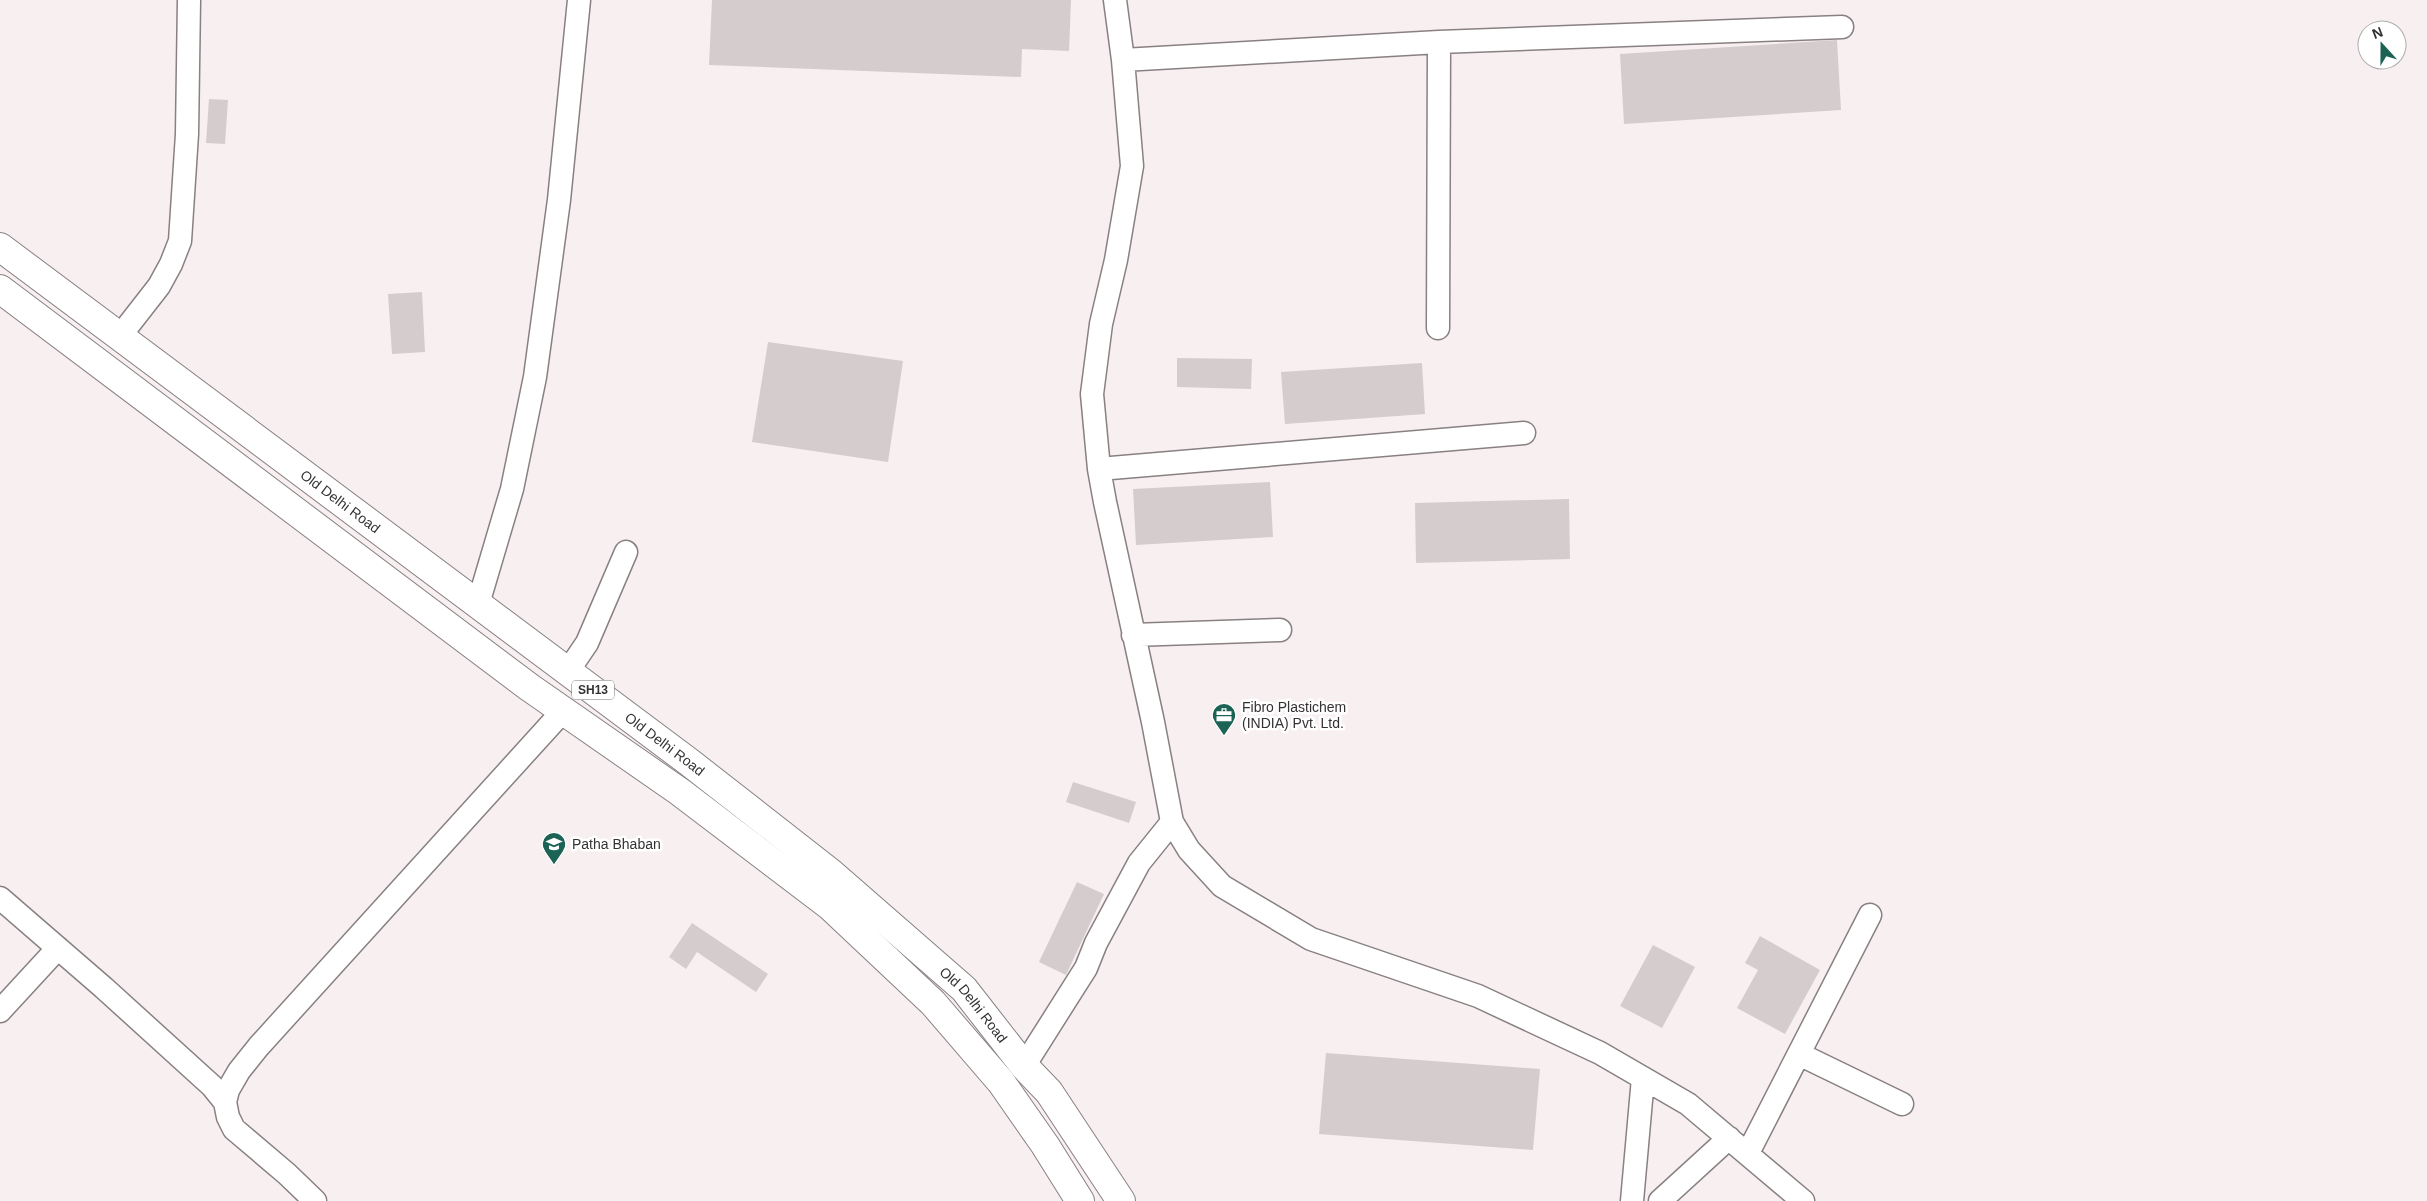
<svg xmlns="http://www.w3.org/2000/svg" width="2427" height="1201" font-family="Arial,sans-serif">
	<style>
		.building { fill: #d5ccce }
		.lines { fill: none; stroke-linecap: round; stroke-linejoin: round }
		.minor-casing { stroke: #888082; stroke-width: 25 }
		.major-casing { stroke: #888082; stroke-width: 30 }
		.minor { stroke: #fff; stroke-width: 22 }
		.major { stroke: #fff; stroke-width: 28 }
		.labels { text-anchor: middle; stroke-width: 5; stroke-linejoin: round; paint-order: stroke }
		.shield { fill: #fff; stroke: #727070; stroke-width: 1 }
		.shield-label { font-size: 12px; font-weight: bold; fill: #353233 }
		.street-label { font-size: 14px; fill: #353233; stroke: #fff }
		.poi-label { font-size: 14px; fill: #353233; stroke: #fff; text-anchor: start }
	</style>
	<rect width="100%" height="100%" fill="#f8eff1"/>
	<path class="building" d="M712,0H1071L1069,51L1022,49L1021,77L709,65Z
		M1837,40L1841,110L1624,124L1620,54Z
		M209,99L228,100L225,144L206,143Z
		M422,292L425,352L392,354L388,294Z
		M768,342L903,361L888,462L752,442Z
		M1177,358L1252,359L1251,389L1177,387Z
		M1422,363L1425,414L1285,424L1281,372Z
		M1270,482L1273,537L1136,545L1133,489Z
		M1569,499L1570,559L1416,563L1415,503Z
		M1073,782L1136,802L1129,823L1066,802Z
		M1077,882L1104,894L1066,975L1039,962Z
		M692,923L768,974L756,992L697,952L686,969L669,957Z
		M1760,936L1820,970L1785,1034L1737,1008L1758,970L1745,963Z
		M1653,945L1695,967L1662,1028L1620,1006Z
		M1326,1053L1540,1069L1533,1150L1319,1134Z"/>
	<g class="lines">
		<g class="minor-casing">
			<path id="minor" d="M1115,0L1123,60L1132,166L1116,260L1101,324L1092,394L1099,469L1105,502L1153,722L1172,822L1189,850L1222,886L1311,939L1478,996L1600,1053L1688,1104L1803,1201
				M1123,60L1439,42L1842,27
				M1438,328L1439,42
				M120,336L159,286L171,264L180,241L187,134L189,0
				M1099,469L1524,433
				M478,604L512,489L535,377L559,200L579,0
				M1133,635L1280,630
				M568,671L587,643L626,552
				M0,898L104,988L212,1086L225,1102
				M0,1011L58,948
				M1799,1054L1902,1104
				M1024,1066L1086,968L1096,943L1139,863L1172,822
				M1748,1153L1870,915
				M315,1201L287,1174L234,1129L228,1117L225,1102L228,1090L239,1071L259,1046L563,711
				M1632,1201L1643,1078
				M1660,1201L1729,1138"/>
		</g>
		<g class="major-casing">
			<g id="major">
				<path id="s1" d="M0,247L689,762L831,873L964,989L1024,1066L1049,1092L1121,1201"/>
				<path d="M0,289L529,687L680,792L830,906L933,1003L1001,1082L1045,1145L1080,1201"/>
			</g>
		</g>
		<use href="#minor" class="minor"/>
		<use href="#major" class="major"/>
	</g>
	<defs>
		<g id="office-pin" transform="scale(1.25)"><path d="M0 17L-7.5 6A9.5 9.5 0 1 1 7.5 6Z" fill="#1c6255" stroke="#fff"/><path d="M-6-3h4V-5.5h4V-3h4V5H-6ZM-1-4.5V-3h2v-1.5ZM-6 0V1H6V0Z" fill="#fff"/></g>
		<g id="school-pin" transform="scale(1.25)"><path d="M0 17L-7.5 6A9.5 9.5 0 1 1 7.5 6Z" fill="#1c6255" stroke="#fff"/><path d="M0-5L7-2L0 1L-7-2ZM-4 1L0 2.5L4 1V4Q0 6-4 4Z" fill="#fff"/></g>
	</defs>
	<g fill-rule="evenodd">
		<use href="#office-pin" x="1224" y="715"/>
		<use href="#school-pin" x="554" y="844"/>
	</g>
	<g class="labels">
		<rect class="shield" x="572" y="680.5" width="42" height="19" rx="4"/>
		<g class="shield-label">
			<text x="593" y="694">SH13</text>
		</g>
		<g class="street-label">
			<text dy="5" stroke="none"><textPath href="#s1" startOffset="425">Old Delhi Road</textPath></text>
			<text dy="5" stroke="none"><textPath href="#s1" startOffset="830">Old Delhi Road</textPath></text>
			<text dy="5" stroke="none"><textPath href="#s1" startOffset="1235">Old Delhi Road</textPath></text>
		</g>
		<g class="poi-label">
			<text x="1242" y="712">Fibro Plastichem<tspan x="1242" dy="16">(INDIA) Pvt. Ltd.</tspan></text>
			<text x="572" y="849">Patha Bhaban</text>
		</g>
	</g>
	<g transform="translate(2382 45) rotate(339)"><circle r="24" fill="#ffffff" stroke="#aeadad"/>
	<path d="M0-4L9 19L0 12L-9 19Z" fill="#1c6255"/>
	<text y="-8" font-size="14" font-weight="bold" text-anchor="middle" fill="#353233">N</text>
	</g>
</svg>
